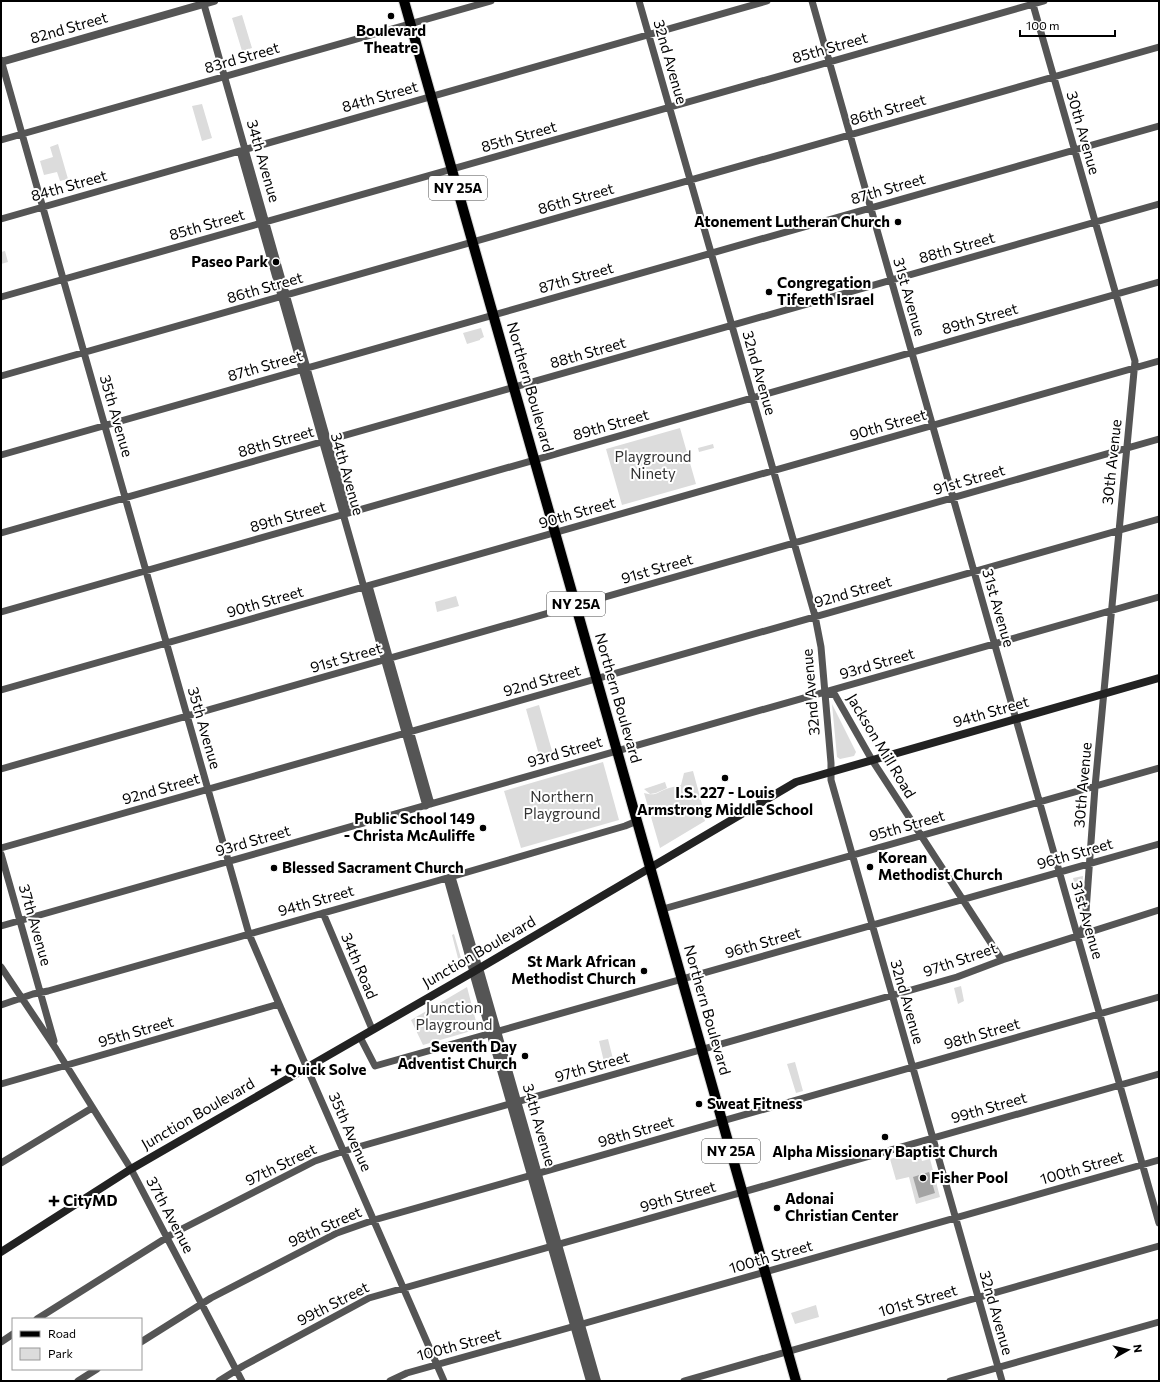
<svg xmlns="http://www.w3.org/2000/svg" width="1160" height="1382" font-family="Commissioner,sans-serif">
	<style>
		.green { fill: #dcdcdc }
		.water { fill: #a3a3a3 }
		.lines { fill: none; stroke-linecap: round; stroke-linejoin: round }
		.primary-casing { stroke: #dbdbdb; stroke-width: 12 }
		.minor { stroke: #555; stroke-width: 7 }
		.tertiary { stroke: #555; stroke-width: 8 }
		.secondary { stroke: #222; stroke-width: 8 }
		.primary { stroke: #000; stroke-width: 10 }
		.poi-dot { fill: #000; stroke: #fff; stroke-width: 1.5 }
		.labels { text-anchor: middle; stroke-width: 4; stroke-linejoin: round; paint-order: stroke }
		.shield { fill: #fff; stroke: #4c4c4c; stroke-width: 1 }
		.shield-label { font-size: 14px; font-weight: bold; fill: #000 }
		.street-label { font-size: 15px; fill: #000; stroke: #fff }
		.poi-label { font-size: 15px; font-weight: bold; fill: #000; stroke: #fff; text-anchor: start }
		.park-label { font-size: 15px; fill: #333; stroke: #fff }
	</style>
	<rect width="100%" height="100%" fill="#fff"/>
	<path class="green" d="M242,15L252,48L242,51L232,18Z
		M202,104L212,138L202,141L192,106Z
		M58,144L68,179L60,181L57,172L44,175L40,161L53,157L50,147Z
		M5,251L8,262L1,264V252Z
		M481,328L484,337L480,339V340L467,344L463,333Z
		M680,428L696,484L622,505L606,449Z
		M713,444L714,448L699,452L698,448Z
		M456,596L459,606L437,612L435,602Z
		M832,704L856,752L854,756L840,759L837,757Z
		M539,705L554,758L541,762L526,709Z
		M603,762L619,820L521,848L504,791Z
		M693,771L703,808L700,809L701,813H703L705,821L660,848L644,793C657,797 658,791 669,788C673,787 677,786 681,785L684,773Z
		M665,782L667,788L656,793L650,794L644,789Z
		M1083,876L1080,906L1073,878Z
		M454,934L463,965L460,966L452,935Z
		M961,986L964,1001L958,1004L954,988Z
		M467,987L478,1029L423,1045L411,1020Z
		M608,1039L614,1063L605,1066L599,1041Z
		M795,1062L803,1091L796,1093L787,1064Z
		M919,1151L922,1161L930,1159L940,1197L916,1204L909,1177L896,1180L890,1159Z
		M816,1305L819,1317L795,1324L791,1313Z"/>
	<path class="water" d="M929,1172L935,1193L919,1198L913,1177Z"/>
	<g class="lines">
		<g class="primary-casing">
			<path id="primary" d="M404,1L796,1381"/>
		</g>
		<path class="minor" d="M203,1L348,513
			M639,1L815,616L821,647L831,763V780L1002,1381
			M812,1L1159,1223
			M1032,1L1135,361L1095,787L1085,925L1078,936
			M1,60L249,934L279,1004L444,1381
			M1,140L491,1
			M240,151L426,806
			M1,219L767,1
			M1,297L1044,1
			M1,376L1159,47
			M1,455L1159,126
			M1,533L1159,204
			M369,586L431,804
			M1,612L1159,282
			M1,690L1159,361
			M827,693L835,695L872,760L1002,960
			M1,769L1159,439
			M1,848L1159,519
			M1,854L54,1041
			M452,877L479,968
			M447,878L473,972
			M663,909L1159,768
			M323,913L372,1029
			M1,926L1159,597
			M1,967L56,1049L131,1169L242,1381
			M1,1005L33,994L48,991L440,880L625,826L637,821
			M360,1037L375,1066L1159,844
			M1,1084L279,1004
			M1,1163L92,1108
			M37,1319L174,1233L315,1161L344,1151L957,977L1002,960L1159,910
			M1,1342L13,1334
			M141,1342L211,1298L337,1233L374,1220L1159,997
			M78,1381L97,1369
			M219,1381L243,1366L369,1298L1159,1074
			M390,1381L407,1373L568,1328L1159,1160
			M684,1381L1159,1246
			M950,1381L1159,1322"/>
		<path class="tertiary" d="M1,62L214,1
			M479,968L597,1381
			M473,972L590,1381"/>
		<path class="secondary" d="M1,1252L131,1169L473,972L796,782L1159,678"/>
		<use href="#primary" class="primary"/>
	</g>
	<g class="poi-dot">
		<circle cx="391" cy="16" r="4"/>
		<circle cx="898" cy="222" r="4"/>
		<circle cx="276" cy="262" r="4"/>
		<circle cx="769" cy="292" r="4"/>
		<circle cx="725" cy="778" r="4"/>
		<circle cx="483" cy="828" r="4"/>
		<circle cx="870" cy="867" r="4"/>
		<circle cx="274" cy="868" r="4"/>
		<circle cx="644" cy="971" r="4"/>
		<circle cx="525" cy="1056" r="4"/>
		<path d="M274 1064h4v4h4v4h-4v4h-4v-4h-4v-4h4z"/>
		<circle cx="699" cy="1104" r="4"/>
		<circle cx="885" cy="1137" r="4"/>
		<circle cx="923" cy="1178" r="4"/>
		<path d="M52 1195h4v4h4v4h-4v4h-4v-4h-4v-4h4z"/>
		<circle cx="777" cy="1208" r="4"/>
	</g>
	<g class="labels">
		<g class="shield">
			<rect x="429" y="176" width="58" height="24" rx="3"/>
			<rect x="547" y="592" width="58" height="24" rx="3"/>
			<rect x="702" y="1139" width="58" height="24" rx="3"/>
		</g>
		<g class="shield-label">
			<text x="458" y="193">NY 25A</text>
			<text x="576" y="609">NY 25A</text>
			<text x="731" y="1156">NY 25A</text>
		</g>
		<g class="street-label">
			<text transform="translate(69 28) rotate(-16)" y="5">82nd Street</text>
			<text transform="translate(830 48) rotate(-16)" y="5">85th Street</text>
			<text transform="translate(242 58) rotate(-16)" y="5">83rd Street</text>
			<text transform="translate(670 62) rotate(74)" y="5">32nd Avenue</text>
			<text transform="translate(380 97) rotate(-16)" y="5">84th Street</text>
			<text transform="translate(888 110) rotate(-16)" y="5">86th Street</text>
			<text transform="translate(1083 133) rotate(74)" y="5">30th Avenue</text>
			<text transform="translate(519 137) rotate(-16)" y="5">85th Street</text>
			<text transform="translate(263 161) rotate(74)" y="5">34th Avenue</text>
			<text transform="translate(69 186) rotate(-16)" y="5">84th Street</text>
			<text transform="translate(888 189) rotate(-16)" y="5">87th Street</text>
			<text transform="translate(576 199) rotate(-16)" y="5">86th Street</text>
			<text transform="translate(207 225) rotate(-16)" y="5">85th Street</text>
			<text transform="translate(957 248) rotate(-16)" y="5">88th Street</text>
			<text transform="translate(576 278) rotate(-16)" y="5">87th Street</text>
			<text transform="translate(265 288) rotate(-16)" y="5">86th Street</text>
			<text transform="translate(909 297) rotate(74)" y="5">31st Avenue</text>
			<text transform="translate(980 319) rotate(-16)" y="5">89th Street</text>
			<text transform="translate(588 353) rotate(-16)" y="5">88th Street</text>
			<text transform="translate(265 366) rotate(-16)" y="5">87th Street</text>
			<text transform="translate(759 373) rotate(74)" y="5">32nd Avenue</text>
			<text transform="translate(530 387) rotate(74)" y="5">Northern Boulevard</text>
			<text transform="translate(116 416) rotate(74)" y="5">35th Avenue</text>
			<text transform="translate(611 425) rotate(-16)" y="5">89th Street</text>
			<text transform="translate(888 425) rotate(-16)" y="5">90th Street</text>
			<text transform="translate(276 442) rotate(-16)" y="5">88th Street</text>
			<text transform="translate(1112 462) rotate(-84)" y="5">30th Avenue</text>
			<text transform="translate(347 474) rotate(74)" y="5">34th Avenue</text>
			<text transform="translate(969 480) rotate(-16)" y="5">91st Street</text>
			<text transform="translate(577 513) rotate(-16)" y="5">90th Street</text>
			<text transform="translate(288 517) rotate(-16)" y="5">89th Street</text>
			<text transform="translate(657 569) rotate(-16)" y="5">91st Street</text>
			<text transform="translate(853 592) rotate(-16)" y="5">92nd Street</text>
			<text transform="translate(265 602) rotate(-16)" y="5">90th Street</text>
			<text transform="translate(998 608) rotate(74)" y="5">31st Avenue</text>
			<text transform="translate(346 658) rotate(-16)" y="5">91st Street</text>
			<text transform="translate(877 664) rotate(-16)" y="5">93rd Street</text>
			<text transform="translate(542 681) rotate(-16)" y="5">92nd Street</text>
			<text transform="translate(811 692) rotate(-95)" y="5">32nd Avenue</text>
			<text transform="translate(618 698) rotate(74)" y="5">Northern Boulevard</text>
			<text transform="translate(991 712) rotate(-16)" y="5">94th Street</text>
			<text transform="translate(204 728) rotate(74)" y="5">35th Avenue</text>
			<text transform="translate(881 746) rotate(59)" y="5">Jackson Mill Road</text>
			<text transform="translate(565 752) rotate(-16)" y="5">93rd Street</text>
			<text transform="translate(1083 785) rotate(-85)" y="5">30th Avenue</text>
			<text transform="translate(161 789) rotate(-16)" y="5">92nd Street</text>
			<text transform="translate(907 826) rotate(-16)" y="5">95th Street</text>
			<text transform="translate(253 841) rotate(-16)" y="5">93rd Street</text>
			<text transform="translate(1075 854) rotate(-16)" y="5">96th Street</text>
			<text transform="translate(316 901) rotate(-16)" y="5">94th Street</text>
			<text transform="translate(1087 920) rotate(74)" y="5">31st Avenue</text>
			<text transform="translate(35 925) rotate(74)" y="5">37th Avenue</text>
			<text transform="translate(763 943) rotate(-16)" y="5">96th Street</text>
			<text transform="translate(479 952) rotate(-30)" y="5">Junction Boulevard</text>
			<text transform="translate(960 960) rotate(-19)" y="5">97th Street</text>
			<text transform="translate(359 966) rotate(67)" y="5">34th Road</text>
			<text transform="translate(907 1002) rotate(74)" y="5">32nd Avenue</text>
			<text transform="translate(707 1010) rotate(74)" y="5">Northern Boulevard</text>
			<text transform="translate(136 1032) rotate(-16)" y="5">95th Street</text>
			<text transform="translate(982 1034) rotate(-16)" y="5">98th Street</text>
			<text transform="translate(592 1067) rotate(-16)" y="5">97th Street</text>
			<text transform="translate(989 1108) rotate(-16)" y="5">99th Street</text>
			<text transform="translate(198 1114) rotate(-30)" y="5">Junction Boulevard</text>
			<text transform="translate(539 1125) rotate(74)" y="5">34th Avenue</text>
			<text transform="translate(350 1132) rotate(66)" y="5">35th Avenue</text>
			<text transform="translate(636 1132) rotate(-16)" y="5">98th Street</text>
			<text transform="translate(281 1165) rotate(-26)" y="5">97th Street</text>
			<text transform="translate(1082 1168) rotate(-16)" y="5">100th Street</text>
			<text transform="translate(678 1197) rotate(-16)" y="5">99th Street</text>
			<text transform="translate(170 1215) rotate(62)" y="5">37th Avenue</text>
			<text transform="translate(325 1227) rotate(-24)" y="5">98th Street</text>
			<text transform="translate(771 1257) rotate(-16)" y="5">100th Street</text>
			<text transform="translate(918 1301) rotate(-16)" y="5">101st Street</text>
			<text transform="translate(333 1304) rotate(-27)" y="5">99th Street</text>
			<text transform="translate(996 1313) rotate(74)" y="5">32nd Avenue</text>
			<text transform="translate(459 1345) rotate(-15)" y="5">100th Street</text>
		</g>
		<g class="poi-label">
			<text x="391" y="36" text-anchor="middle">Boulevard<tspan x="391" dy="17">Theatre</tspan></text>
			<text x="890" y="227" text-anchor="end">Atonement Lutheran Church</text>
			<text x="268" y="267" text-anchor="end">Paseo Park</text>
			<text x="777" y="288">Congregation<tspan x="777" dy="17">Tifereth Israel</tspan></text>
			<text x="725" y="798" text-anchor="middle">I.S. 227 - Louis<tspan x="725" dy="17">Armstrong Middle School</tspan></text>
			<text x="475" y="824" text-anchor="end">Public School 149<tspan x="475" dy="17">- Christa McAuliffe</tspan></text>
			<text x="878" y="863">Korean<tspan x="878" dy="17">Methodist Church</tspan></text>
			<text x="282" y="873">Blessed Sacrament Church</text>
			<text x="636" y="967" text-anchor="end">St Mark African<tspan x="636" dy="17">Methodist Church</tspan></text>
			<text x="517" y="1052" text-anchor="end">Seventh Day<tspan x="517" dy="17">Adventist Church</tspan></text>
			<text x="285" y="1075">Quick Solve</text>
			<text x="707" y="1109">Sweat Fitness</text>
			<text x="885" y="1157" text-anchor="middle">Alpha Missionary Baptist Church</text>
			<text x="931" y="1183">Fisher Pool</text>
			<text x="785" y="1204">Adonai<tspan x="785" dy="17">Christian Center</tspan></text>
			<text x="63" y="1206">CityMD</text>
		</g>
		<g class="park-label">
			<text x="653" y="462">Playground<tspan x="653" dy="17">Ninety</tspan></text>
			<text x="562" y="802">Northern<tspan x="562" dy="17">Playground</tspan></text>
			<text x="454" y="1013">Junction<tspan x="454" dy="17">Playground</tspan></text>
		</g>
	</g>
	<rect width="1160" height="1382" fill="none" stroke="#000000" stroke-width="4"/>
	<rect x="12" y="1318" width="130" height="52" fill="#ffffff" stroke="#999999"/>
	<rect x="20" y="1331" width="20" height="6" fill="#000000" stroke="#999999"/>
	<text x="48" y="1338" font-size="12" fill="#000000">Road</text>
	<rect x="20" y="1348" width="20" height="12" fill="#dcdcdc" stroke="#999999"/>
	<text x="48" y="1358" font-size="12" fill="#000000">Park</text>
	<g transform="translate(1128 1350) rotate(82)" stroke="#ffffff" stroke-width="3" paint-order="stroke">
	<path d="M0-3L7 15L0 10L-7 15Z" fill="#000000"/>
	<text y="-6" font-size="11" font-weight="bold" text-anchor="middle" fill="#000000">N</text>
	</g>
	<path d="M1020 30v6h95v-6" fill="none" stroke="#000000" stroke-width="2"/>
	<text x="1026" y="30" font-size="12" fill="#000000" stroke="#ffffff" stroke-width="3" paint-order="stroke">100 m</text>
</svg>
